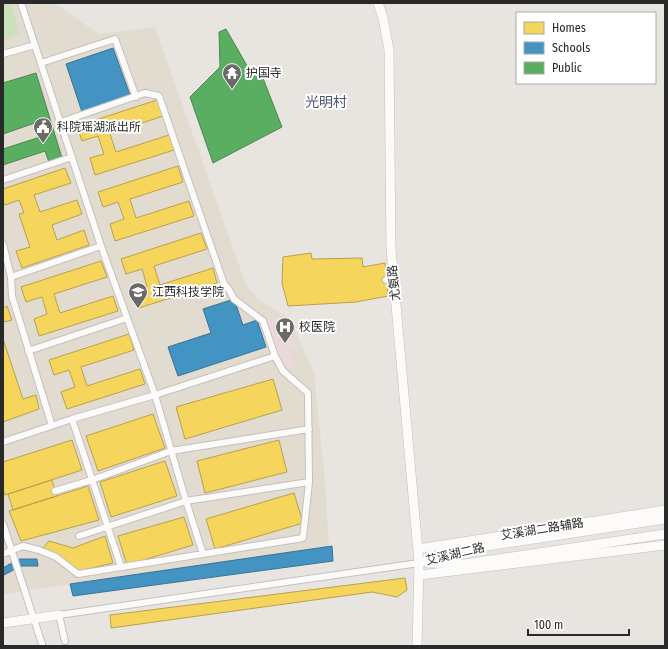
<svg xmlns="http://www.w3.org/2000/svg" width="668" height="649" font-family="'Fira Sans Condensed','Noto Sans SC',sans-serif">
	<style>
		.education { fill: #e2dbcf }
		.medical { fill: #e9dad9 }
		.green { fill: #cbe0bb }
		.homes { fill: #f6d55c; stroke: #b8a14d }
		.schools { fill: #4393c3; stroke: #3b7395 }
		.public { fill: #5aae61; stroke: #4b8650 }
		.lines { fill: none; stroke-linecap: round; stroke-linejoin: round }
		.street-casing { stroke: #c2c0c1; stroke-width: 8 }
		.secondary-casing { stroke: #c2c0c1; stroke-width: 10 }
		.street { stroke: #fcfbfa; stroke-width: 6 }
		.secondary { stroke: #fcfbfa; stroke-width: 9 }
		.labels { text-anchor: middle; stroke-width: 4; stroke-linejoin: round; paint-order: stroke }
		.poi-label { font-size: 12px; fill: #292929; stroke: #fff; text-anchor: start }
		.street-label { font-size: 12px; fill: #292929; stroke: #fff }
		.quarter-label { font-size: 14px; fill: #4d5577; stroke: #fff }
	</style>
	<rect width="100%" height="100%" fill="#e8e4e0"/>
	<path class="education" d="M3,3H54L99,34L155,27L246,285L258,299L290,319L314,373L325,482L329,547L3,594Z"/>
	<path class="medical" d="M283,315L292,341H296L297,346L289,350L295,366L283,370L265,321Z"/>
	<path class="green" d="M3,3H11L19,34L3,40Z"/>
	<path class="homes" d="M157,100L163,116L110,134L116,152L169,135L174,150L95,175L90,158L104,154L98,136L82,141L77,126Z
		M178,166L183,182L130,199L136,218L189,201L194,216L115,241L110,224L124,219L118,202L103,207L98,192Z
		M65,168L71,183L34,195L40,212L77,200L82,214L52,225L57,240L84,230L89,245L22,268L16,251L30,247L19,214L24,213L19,200L5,205L3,201V189Z
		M201,233L207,249L154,266L160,285L213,268L217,283L139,308L134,291L147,286L142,269L126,274L121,259Z
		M311,253L312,259L362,258L363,267L385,263L388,296L356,302L288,306L282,283L283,257Z
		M101,261L107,277L54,294L60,313L113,296L118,311L39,336L34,319L47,314L42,297L26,302L21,287Z
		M7,306L12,320L3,322V308Z
		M129,334L134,350L81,367L87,386L140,369L145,384L67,409L61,392L75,387L69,370L54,375L49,360Z
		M3,339L23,399L36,395L39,409L3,422Z
		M273,379L282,410L185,439L176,407Z
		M153,414L165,448L98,471L86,436Z
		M72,440L82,470L5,495L3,489V462Z
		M279,440L287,472L205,493L197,461Z
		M165,461L177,496L111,517L100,482Z
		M52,480L57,496L13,510L8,494Z
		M88,486L99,520L21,541L9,511Z
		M294,493L303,523L215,549L206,519Z
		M184,517L193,545L127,565L118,536Z
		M105,536L113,563L79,571L43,548L49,541L73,548Z
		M405,578L407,590L397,597L372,592L111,628L110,615Z"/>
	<path class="schools" d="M113,48L130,95L82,112L66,64Z
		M234,299L243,325L257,320L266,347L178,376L168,347L211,333L203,309Z
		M332,546L333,561L73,596L70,584Z
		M20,559H37L38,566H21L4,575L3,574V568L8,565Z"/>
	<path class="public" d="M226,29L250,71L259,68L282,127L213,163L190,97L220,67L219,32Z
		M36,73L62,158L49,162L45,151L3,165V149L40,137L35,123L3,134V83Z"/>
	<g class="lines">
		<g class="street-casing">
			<path id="street" d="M3,54L35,45
				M41,63L115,39L136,97
				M3,180L72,157
				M3,244L11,277L12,296L52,426
				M11,277L101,246
				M386,280L394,278
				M28,351L127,318
				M72,419L121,567
				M3,442L72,419L155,395L101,246L21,3
				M55,491L92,480L171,451L309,429
				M3,524L42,644
				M79,536L186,501L309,482
				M3,554L23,546L39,550L56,557L78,574L303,538L309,482L308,393L283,371L275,356L263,321L234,299L228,288L224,284L159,96L145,93L61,122
				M203,554L186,501L155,395L275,356
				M65,641L59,615L419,563"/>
		</g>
		<g class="secondary-casing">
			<path id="secondary" d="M378,3L383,18L389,50L391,249L419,563L417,646
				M418,549L665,510
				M419,563L461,550L665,519
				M428,563L464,564L665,534
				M420,575L665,545
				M3,623L59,615"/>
		</g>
		<use href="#street" class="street"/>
		<use href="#secondary" class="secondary"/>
	</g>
	<defs>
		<g id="temple-pin" transform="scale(1)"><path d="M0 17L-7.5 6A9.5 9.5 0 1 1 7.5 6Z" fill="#6c6a69" stroke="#fff"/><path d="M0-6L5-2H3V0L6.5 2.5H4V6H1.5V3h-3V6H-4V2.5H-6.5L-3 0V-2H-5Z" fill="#fff"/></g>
		<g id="civic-pin" transform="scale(1)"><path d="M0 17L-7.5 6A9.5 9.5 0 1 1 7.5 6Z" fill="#6c6a69" stroke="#fff"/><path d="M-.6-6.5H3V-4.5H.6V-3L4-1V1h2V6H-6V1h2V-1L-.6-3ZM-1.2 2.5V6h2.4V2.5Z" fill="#fff"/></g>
		<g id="university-pin" transform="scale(1)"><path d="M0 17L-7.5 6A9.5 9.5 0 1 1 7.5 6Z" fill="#6c6a69" stroke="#fff"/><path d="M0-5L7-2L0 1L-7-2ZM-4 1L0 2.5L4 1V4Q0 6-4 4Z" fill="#fff"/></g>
		<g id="hospital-pin" transform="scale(1)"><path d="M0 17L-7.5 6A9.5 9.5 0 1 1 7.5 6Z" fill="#6c6a69" stroke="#fff"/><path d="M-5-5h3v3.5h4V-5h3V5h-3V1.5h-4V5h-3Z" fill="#fff"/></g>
	</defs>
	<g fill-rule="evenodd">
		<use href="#temple-pin" x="232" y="73"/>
		<use href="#civic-pin" x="43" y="127"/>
		<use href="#university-pin" x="138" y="292"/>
		<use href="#hospital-pin" x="285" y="327"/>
	</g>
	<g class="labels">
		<g class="poi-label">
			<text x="246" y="77">护国寺</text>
			<text x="57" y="131">科院瑶湖派出所</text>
			<text x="152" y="296">江西科技学院</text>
			<text x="299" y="331">校医院</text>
		</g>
		<g class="street-label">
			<text transform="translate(394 283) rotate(-96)" y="4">尤氨路</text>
			<text transform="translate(542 529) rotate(-9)" y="4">艾溪湖二路辅路</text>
			<text transform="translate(455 554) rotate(-13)" y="4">艾溪湖二路</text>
		</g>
		<g class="quarter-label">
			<text x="326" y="107">光明村</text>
		</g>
	</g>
	<rect width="668" height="649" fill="none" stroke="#292929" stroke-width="8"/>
	<rect x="516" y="12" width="140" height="72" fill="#ffffff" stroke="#a9a9a9"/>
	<rect x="524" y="22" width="20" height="12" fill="#f6d55c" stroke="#a9a9a9"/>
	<text x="552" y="32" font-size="12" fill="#292929">Homes</text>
	<rect x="524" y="42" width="20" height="12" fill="#4393c3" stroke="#a9a9a9"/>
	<text x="552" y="52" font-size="12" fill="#292929">Schools</text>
	<rect x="524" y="62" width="20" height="12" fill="#5aae61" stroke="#a9a9a9"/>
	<text x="552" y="72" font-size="12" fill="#292929">Public</text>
	<path d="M528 629v6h101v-6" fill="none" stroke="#292929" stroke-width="2"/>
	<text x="534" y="629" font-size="12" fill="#292929" stroke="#ffffff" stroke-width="3" paint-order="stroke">100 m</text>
</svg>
